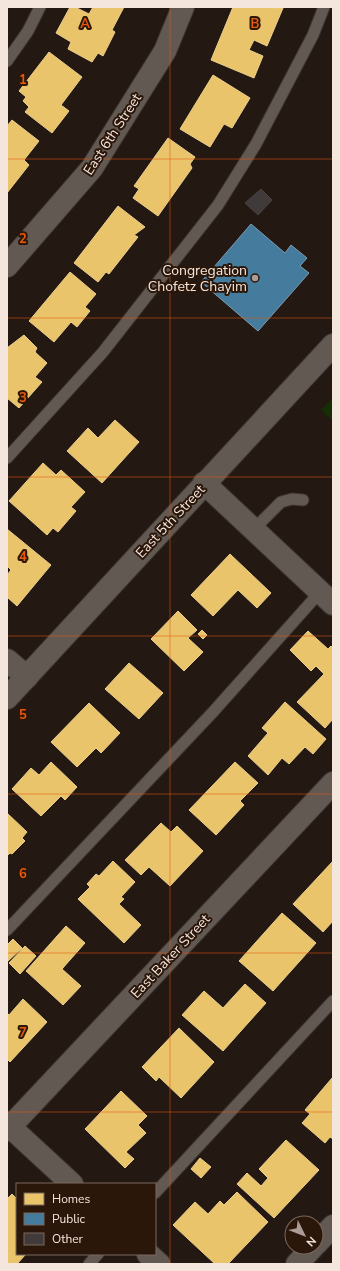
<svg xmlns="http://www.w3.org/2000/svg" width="340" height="1271" font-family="'Nunito Sans',sans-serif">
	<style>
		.green { fill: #142e05 }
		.homes { fill: #e9c46a; stroke: #ecce8c }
		.public { fill: #457b9d; stroke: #7a9bb0 }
		.building { fill: #403a3b; stroke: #484345 }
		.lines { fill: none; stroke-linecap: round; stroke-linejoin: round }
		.service-casing { stroke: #3e3631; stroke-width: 13 }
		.minor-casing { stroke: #3e3631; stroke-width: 24 }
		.tertiary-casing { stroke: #3e3631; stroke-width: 24 }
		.service { stroke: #625953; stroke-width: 11 }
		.minor { stroke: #625953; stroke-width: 22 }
		.tertiary { stroke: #625953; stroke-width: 22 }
		.grid { fill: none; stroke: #e8590c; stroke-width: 1; stroke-opacity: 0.55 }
		.poi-dot { fill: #ab9d96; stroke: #2b170a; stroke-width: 1.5 }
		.labels { text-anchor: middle; stroke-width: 4; stroke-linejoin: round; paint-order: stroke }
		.street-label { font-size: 14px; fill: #f4e5dd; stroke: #2b170a }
		.poi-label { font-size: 14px; fill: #f4e5dd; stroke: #2b170a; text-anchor: end }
		.grid-label { font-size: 13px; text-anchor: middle; font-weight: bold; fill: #e8590c; stroke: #2b170a; stroke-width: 4; stroke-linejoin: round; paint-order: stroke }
	</style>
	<rect width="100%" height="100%" fill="#231812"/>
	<path class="green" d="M333,397V421L321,410Z"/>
	<path class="homes" d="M70,7H75L89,14L93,7H124L112,30L115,32L103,56L98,53L92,62L68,49L71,42L56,33Z
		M233,7L283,8L267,46L254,40L249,50L263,56L254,78L211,60Z
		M49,52L82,77L61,105L69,111L52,133L25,112L29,107L23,101L26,97L19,91Z
		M213,75L250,98L232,128L224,124L210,147L180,129Z
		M12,120L39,141L24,160L29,165L7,193V126Z
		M168,138L195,157L190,164L192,168L158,216L133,198L139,189L134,186Z
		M118,206L145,227L134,235L138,237L109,274L106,272L98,282L74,263Z
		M70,272L96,294L85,307L90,311L77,327L71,322L54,342L29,321Z
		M24,335L37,348L35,352L47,363L35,377L42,382L19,408L7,398V348Z
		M115,420L139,442L102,483L67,451L88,428L98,438Z
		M43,463L56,475L61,470L85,492L71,507L76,511L58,532L53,528L47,535L9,501Z
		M7,529L51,565L17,606L7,597V575L11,570L7,566Z
		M230,554L271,593L257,608L238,590L213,616L191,595Z
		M178,611L197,630L188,638L203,652L184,671L151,639Z
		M202,630L207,635L203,639L198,634Z
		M308,631L328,649L331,646L333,648V719L325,728L297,702L324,674L316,666L311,671L290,650Z
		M129,663L163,693L139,719L105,689Z
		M285,702L326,739L313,754L305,747L289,764L282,758L268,775L248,756L268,733L262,728Z
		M89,703L120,733L101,753L96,748L77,767L51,742Z
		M51,762L77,787L65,800L61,796L41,816L12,789L31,768L39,775Z
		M235,762L258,783L240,801L244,805L216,835L189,810Z
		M7,813L27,832L22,838L25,841L12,854L10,853L7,856Z
		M161,823L171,832L177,826L203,851L170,886L149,867L141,875L125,860Z
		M113,861L135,882L121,897L124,899L119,904L141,925L124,943L78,899L90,887L87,884L96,874L99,876Z
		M333,861V921L323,932L293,904Z
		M282,913L316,943L273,991L239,961Z
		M66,926L85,943L62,969L81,986L63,1005L26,971Z
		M13,939L22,948L7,962V945Z
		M25,946L36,956L20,974L9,963Z
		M245,984L266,1003L223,1051L182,1015L204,991L223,1008Z
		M23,999L47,1022L10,1062L7,1059V1013L9,1015Z
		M179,1028L214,1062L181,1098L159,1077L156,1081L142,1067Z
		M332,1078L333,1079V1139L330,1137L325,1143L302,1123L310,1114L305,1110Z
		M121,1091L147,1116L138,1125L146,1133L126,1152L134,1159L125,1168L85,1129Z
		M286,1140L319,1170L274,1218L237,1184L247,1173L261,1186L268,1178L259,1169Z
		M200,1158L211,1167L201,1178L191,1169Z
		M237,1192L268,1222L228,1264H215L173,1225L195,1202L208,1214L220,1201L224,1205Z
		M12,1194L17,1199V1254H26L17,1264H9L7,1262V1199Z"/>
	<path class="public" d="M251,224L285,253L291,245L307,258L300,266L309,273L258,331L201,282Z"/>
	<path class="building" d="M261,189L272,200L258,215L245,203Z"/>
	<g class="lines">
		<g class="service-casing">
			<path id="service" d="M7,61L28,31L40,7
				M7,458L103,352L218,205L256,144L313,35L324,7
				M253,530L281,502L292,499L303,500
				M7,930L213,712L320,592
				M155,1193L333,1001
				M89,1264L98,1254"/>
		</g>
		<g class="minor-casing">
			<path id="minor" d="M7,266L92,168L165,51L183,7
				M204,483L333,604
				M7,660L27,677
				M7,1124L72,1184
				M7,1130L333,783
				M316,1244L333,1226
				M148,1254L159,1264
				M297,1264L313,1247"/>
		</g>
		<g class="tertiary-casing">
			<path id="tertiary" d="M7,698L333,345"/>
		</g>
		<use href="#service" class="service"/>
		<use href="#minor" class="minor"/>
		<use href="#tertiary" class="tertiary"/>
	</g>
	<path class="grid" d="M170,7V1264M7,159H333M7,318H333M7,477H333M7,636H333M7,794H333M7,953H333M7,1112H333"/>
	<circle class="poi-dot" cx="255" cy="278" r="4"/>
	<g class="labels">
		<g class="street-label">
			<text transform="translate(112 134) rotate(-57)" y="5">East 6th Street</text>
			<text transform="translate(170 521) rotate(-47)" y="5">East 5th Street</text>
			<text transform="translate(170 956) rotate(-47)" y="5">East Baker Street</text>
		</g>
		<g class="poi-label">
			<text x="247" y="275">Congregation<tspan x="247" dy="16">Chofetz Chayim</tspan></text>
		</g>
	</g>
	<g class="grid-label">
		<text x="85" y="28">A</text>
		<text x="255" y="28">B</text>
		<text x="23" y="84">1</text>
		<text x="23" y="243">2</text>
		<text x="23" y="402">3</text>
		<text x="23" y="561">4</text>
		<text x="23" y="719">5</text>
		<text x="23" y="878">6</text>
		<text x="23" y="1037">7</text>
	</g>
	<rect width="340" height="1271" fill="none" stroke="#f4e5dd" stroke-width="16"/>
	<rect x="16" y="1183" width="140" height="72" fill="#2b170a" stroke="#7b695e"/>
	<rect x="24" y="1193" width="20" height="12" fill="#e9c46a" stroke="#7b695e"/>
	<text x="52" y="1203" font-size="12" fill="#f4e5dd">Homes</text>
	<rect x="24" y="1213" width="20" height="12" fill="#457b9d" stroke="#7b695e"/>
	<text x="52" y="1223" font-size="12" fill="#f4e5dd">Public</text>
	<rect x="24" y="1233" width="20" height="12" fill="#403a3b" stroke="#7b695e"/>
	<text x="52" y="1243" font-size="12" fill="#f4e5dd">Other</text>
	<g transform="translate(304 1235) rotate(133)"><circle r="19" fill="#2b170a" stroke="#7b695e"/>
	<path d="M0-3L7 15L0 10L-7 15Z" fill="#ab9d96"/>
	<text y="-6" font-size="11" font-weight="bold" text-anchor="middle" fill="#f4e5dd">N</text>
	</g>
</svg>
